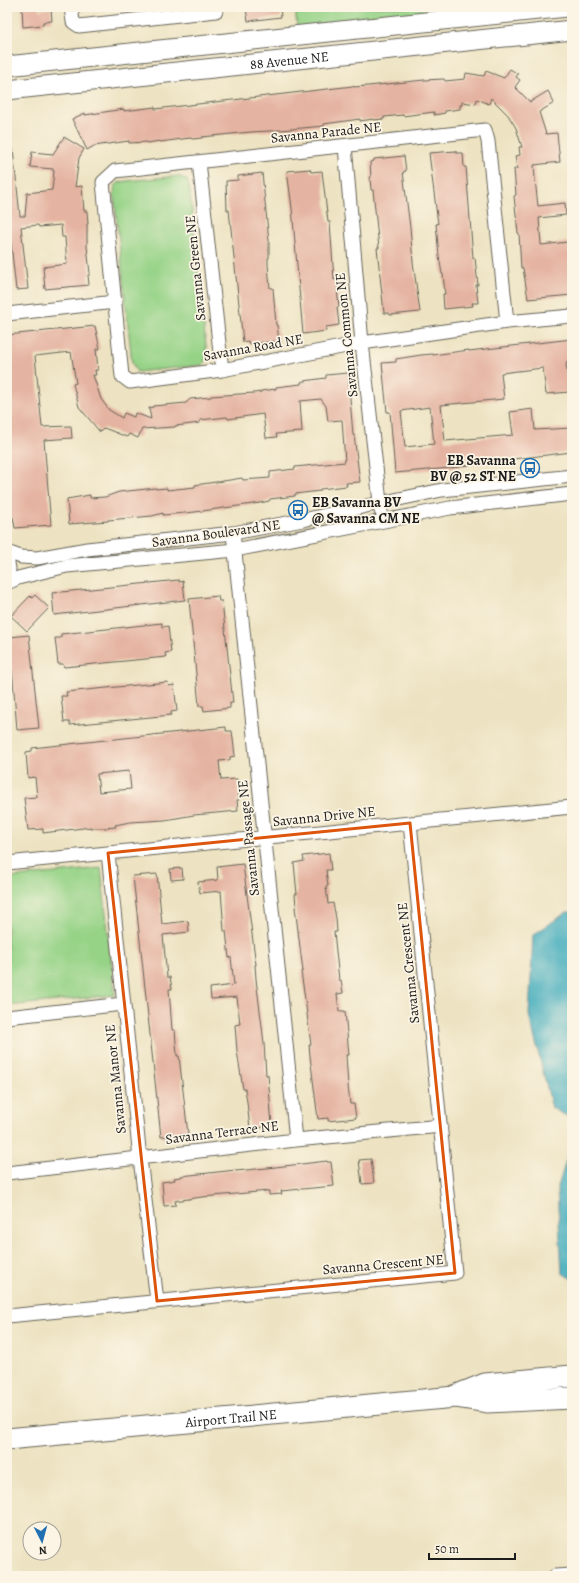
<svg xmlns="http://www.w3.org/2000/svg" width="579" height="1583" font-family="Alegreya,serif">
	<style>
		.green { fill: #96d387; stroke: #597852 }
		.water { fill: #3daabc; stroke: #2c636c }
		.building { fill: #e5b3a1; fill-rule: evenodd }
		.lines { fill: none; stroke-linecap: round; stroke-linejoin: round }
		.street-casing { stroke: #656256; stroke-width: 15 }
		.secondary-casing { stroke: #656256; stroke-width: 21 }
		.primary-casing { stroke: #656256; stroke-width: 23 }
		.street { stroke: #fff; stroke-width: 13 }
		.secondary { stroke: #fff; stroke-width: 19 }
		.primary { stroke: #fff; stroke-width: 21 }
		.marked { fill: none; stroke: #de560d; stroke-width: 3; stroke-linejoin: round }
		.labels { text-anchor: middle; stroke-width: 3.5; stroke-linejoin: round; paint-order: stroke }
		.street-label { font-size: 14px; fill: #1c1c1c; stroke: #fcf5e5 }
		.poi-label { font-size: 14px; font-weight: bold; fill: #1c1c1c; stroke: #fcf5e5; text-anchor: end }
	</style>
	<rect width="100%" height="100%" fill="#fcf5e5"/>
	<filter id="ink" filterUnits="userSpaceOnUse"><feTurbulence type="fractalNoise" baseFrequency=".025" numOctaves="2"/><feDisplacementMap in="SourceGraphic" scale="8" xChannelSelector="R" yChannelSelector="G"/><feConvolveMatrix kernelMatrix="1 2 1 2 8 2 1 2 1" color-interpolation-filters="sRGB"/></filter>
	<filter id="wash" filterUnits="userSpaceOnUse"><feTurbulence type="fractalNoise" baseFrequency=".012" numOctaves="4" result="noise"/><feDisplacementMap in="SourceGraphic" scale="16" xChannelSelector="R" yChannelSelector="G"/><feGaussianBlur stdDeviation="0.9" result="paint"/><feColorMatrix in="noise" values="0 0 0 0 0 0 0 0 0 0 0 0 0 0 0 0 0 1.4 0 .05"/><feComposite in="paint" operator="in"/></filter>
	<g filter="url(#wash)">
		<rect width="100%" height="100%" fill="#ede3c2"/>
		<path class="green" d="M295,7H481L297,27Z
			M179,176L188,181L190,192L207,356L203,365L137,372L132,363L114,194L115,186L118,183L126,181Z
			M101,868L115,995L7,1006V878Z"/>
		<path class="water" d="M567,912H572V1119L552,1108L529,1015L533,935Z
			M572,1141V1279L562,1273L557,1190Z"/>
		<g id="blocks">
			<path class="building" d="M22,7H39V10L51,8L52,21L43,22V25L23,27Z
				M254,7H280L281,17L248,21L246,9Z
				M510,69L518,74L516,77L520,80L515,87L530,102L548,91L554,103L539,112L546,134L557,133L560,162L534,165L535,179L538,206L565,203L566,215L539,218L541,245L568,242L572,275V295L528,299L523,268H521L519,233H518L514,196L516,195L514,169H517L515,156L520,155L519,147H522L516,128L508,115L491,98L489,104L477,99L476,104L462,102V105H460V109L445,111V113L434,115V112L403,116V115L384,117V119L373,120V119L360,121V119L324,124V126L269,131L251,132L202,137V138L193,139L190,138L160,142V141L147,143V142L129,143V141L94,146L87,150L72,119L85,113V115L124,109V111L155,107V109L353,86V87L368,86L424,80L444,79L445,81L465,79L466,73L484,76L486,71L504,78Z
				M64,137L84,149L79,158L75,187L82,186L84,211H87L88,224H87V246L90,274L88,275L89,285L45,289L43,267L67,264L65,237H62L61,225L39,227L38,225L21,227L28,289L16,290L7,205V150L13,149L20,216H25L27,193L52,190L54,171H53V169L30,167L32,152L53,154Z
				M456,151V153H463L464,167H466L473,258H475L478,285H476L478,303H472L473,306L444,309L443,294H445L443,274H442L439,256L436,224H438L429,153Z
				M404,156L406,171L403,172L410,227L413,262L420,312L390,315L389,313H384L377,248H379L373,190H371L370,178L371,177L370,162L374,161V159Z
				M310,169L311,172L322,171L328,222H330L334,280L337,279L338,289H337L339,307H337L339,325L326,327V331L303,334L292,208L287,171Z
				M262,173L269,241V258H268V265L270,288H273L276,325H277L279,341L249,344L248,341L243,342L229,210H227L226,181L238,180V176Z
				M95,326L100,349H96L98,370H95L96,375H93L101,399L109,410L122,418L124,413L134,417L135,413L151,419L149,408L153,407V406L186,403L190,399L211,397V396L254,393L261,392V391L276,389V387L301,384V382L304,381L326,378V375L348,373L353,435H354L360,482L346,483L347,486L320,489V491L295,494V496L270,499L269,501L260,503L195,512L163,515V513L152,516L108,520V521L69,524L67,499L90,495V498L105,497L119,492L156,488V489L167,488V490L195,487V485L230,480L242,478L243,480L270,478V472L295,469V467L345,462L342,420L328,421L326,406L321,399L300,401L302,432L276,434L277,437L266,438L263,414L228,419L227,417L200,420V423L175,426V427L142,429L138,438L129,434L127,437L104,428L100,432L79,407L73,384L76,383L71,352L35,356L42,427L71,426L72,438L44,440L51,525L15,528L13,517L9,518L8,511H7V335Z
				M572,339V361L567,362L566,365L570,392L546,394L543,368L501,373L504,399L441,405L445,441L513,435L510,412L533,409L535,430L572,428V452L513,459L510,461L461,466V467L395,473L390,412H387L382,363L396,362V359L421,355L433,354V355L469,350V351ZM430,407L434,444L405,447L401,411Z
				M179,580V582L183,581L185,600L54,615L52,593Z
				M35,595L49,608L27,631L11,616L30,596L32,598Z
				M218,596L219,601H222L233,703H230V708L204,711L203,706H199L189,599Z
				M162,623V627L168,626L171,652L165,653L166,657L64,667L63,664H58L55,638H61V634Z
				M29,635L39,728L17,730L13,679L8,641H10L9,637Z
				M168,682L169,686L174,685L177,711L171,712V715L70,725V722H64L61,696H67L66,692Z
				M226,727V731H232L235,756L230,757V760L219,761L221,780L237,779L239,800H237L238,811L194,815L165,820L130,822L115,825L116,827L104,828H91V827L43,833V829L28,830L24,798L37,797L35,777L28,778L26,752L32,751V748ZM129,771L131,789L99,792L97,774Z
				M329,853L331,870H326L328,886H326L328,904L333,903L336,918L337,932H334L339,980H341L343,993L337,994L339,1011H345L349,1055H346L348,1086L350,1104H354L356,1118L328,1121V1118L318,1119L310,1056L309,1045H311L306,1006L301,971H303L295,907H296L295,894H297L294,863L304,861L303,856Z
				M243,864L256,965H255L256,979L264,1043L266,1075H268L272,1126L250,1129L247,1102L245,1089H243L237,1051L235,1025L240,1024L237,997L211,999L210,988L234,985L231,957L229,958L226,931H224L221,891L200,893L198,882L218,880L217,867Z
				M182,868L183,879L171,880L170,869Z
				M157,874L162,924L188,921L189,932L163,935L167,977H170L172,989H169L172,1030H175L177,1056H179L188,1134L161,1137L133,876Z
				M371,1159L374,1183L362,1184L359,1160Z
				M327,1161V1162H331L334,1186L281,1191L282,1194L269,1195V1191L202,1197L175,1201L176,1205L164,1206L162,1182L175,1180L174,1178L181,1177V1176L236,1170V1171L267,1168Z"/>
		</g>
	</g>
	<g filter="url(#ink)">
		<use href="#blocks" fill-opacity="0" stroke="#656256" stroke-width="1"/>
		<g class="lines">
			<g class="street-casing">
				<path id="street" d="M71,7L73,22L79,26L216,11L218,7
					M345,146L362,343L381,511
					M199,162L222,370
					M7,314L115,302
					M507,322L488,141L485,130L115,171L103,182L122,376L130,382L222,370L362,343L507,322L572,316
					M233,533L296,1140
					M7,552L21,557L37,558L87,549L233,533L303,520L380,503L442,490L572,476
					M7,557L9,569L7,578
					M7,583L18,578L38,573L67,566L235,550L450,508L572,494
					M108,853L140,1158L157,1301
					M7,863L572,807
					M7,1017L123,1004
					M7,1173L296,1140L441,1126
					M7,1316L455,1273L410,823
					M555,1576L572,1575"/>
			</g>
			<g class="secondary-casing">
				<g id="secondary">
					<path d="M7,66L567,7"/>
					<path id="s1" d="M7,90L572,30"/>
				</g>
			</g>
			<g class="primary-casing">
				<g id="primary">
					<path d="M455,1396L485,1384L572,1376"/>
					<path id="s2" d="M7,1439L455,1397L487,1402L572,1398"/>
				</g>
			</g>
			<use href="#street" class="street"/>
			<use href="#secondary" class="secondary"/>
			<use href="#primary" class="primary"/>
		</g>
	</g>
	<path class="marked" d="M410,823L455,1273L157,1301L108,853Z"/>
	<defs>
		<g id="bus-ring" transform="scale(1)"><circle r="9.5" fill="#fcf5e5" stroke="#1f6fb2" stroke-width="1.5"/><path d="M-5-6H5V4H4V6H2V4H-2V6H-4V4H-5ZM-3.5-4V0h7V-4ZM-3.5 1.2v1.5H-2V1.2ZM2 1.2v1.5H3.5V1.2Z" fill="#1f6fb2"/></g>
	</defs>
	<g fill-rule="evenodd">
		<use href="#bus-ring" x="530" y="468"/>
		<use href="#bus-ring" x="298" y="510"/>
	</g>
	<g class="labels">
		<g class="street-label">
			<text dy="5" stroke="none"><textPath href="#s1" startOffset="284">88 Avenue NE</textPath></text>
			<text transform="translate(326 132) rotate(-6)" y="5">Savanna Parade NE</text>
			<text transform="translate(195 268) rotate(-96)" y="5">Savanna Green NE</text>
			<text transform="translate(346 335) rotate(-96)" y="5">Savanna Common NE</text>
			<text transform="translate(253 347) rotate(-10)" y="5">Savanna Road NE</text>
			<text transform="translate(216 533) rotate(-8)" y="5">Savanna Boulevard NE</text>
			<text transform="translate(324 816) rotate(-6)" y="5">Savanna Drive NE</text>
			<text transform="translate(248 838) rotate(-96)" y="5">Savanna Passage NE</text>
			<text transform="translate(408 963) rotate(-96)" y="5">Savanna Crescent NE</text>
			<text transform="translate(115 1079) rotate(-96)" y="5">Savanna Manor NE</text>
			<text transform="translate(222 1132) rotate(-7)" y="5">Savanna Terrace NE</text>
			<text transform="translate(383 1264) rotate(-5)" y="5">Savanna Crescent NE</text>
			<text dy="5" stroke="none"><textPath href="#s2" startOffset="225">Airport Trail NE</textPath></text>
		</g>
		<g class="poi-label">
			<text x="516" y="465">EB Savanna<tspan x="516" dy="16">BV @ 52 ST NE</tspan></text>
			<text x="312" y="507" text-anchor="start">EB Savanna BV<tspan x="312" dy="16">@ Savanna CM NE</tspan></text>
		</g>
	</g>
	<rect width="579" height="1583" fill="none" stroke="#fcf5e5" stroke-width="24"/>
	<g transform="translate(42 1541) rotate(174)"><circle r="19" fill="#fcf5e5" stroke="#a29e95"/>
	<path d="M0-3L7 15L0 10L-7 15Z" fill="#1f6fb2"/>
	<text y="-6" font-size="11" font-weight="bold" text-anchor="middle" fill="#1c1c1c">N</text>
	</g>
	<path d="M429 1553v6h86v-6" fill="none" stroke="#1c1c1c" stroke-width="2"/>
	<text x="435" y="1553" font-size="12" fill="#1c1c1c" stroke="#fcf5e5" stroke-width="3" paint-order="stroke">50 m</text>
</svg>
